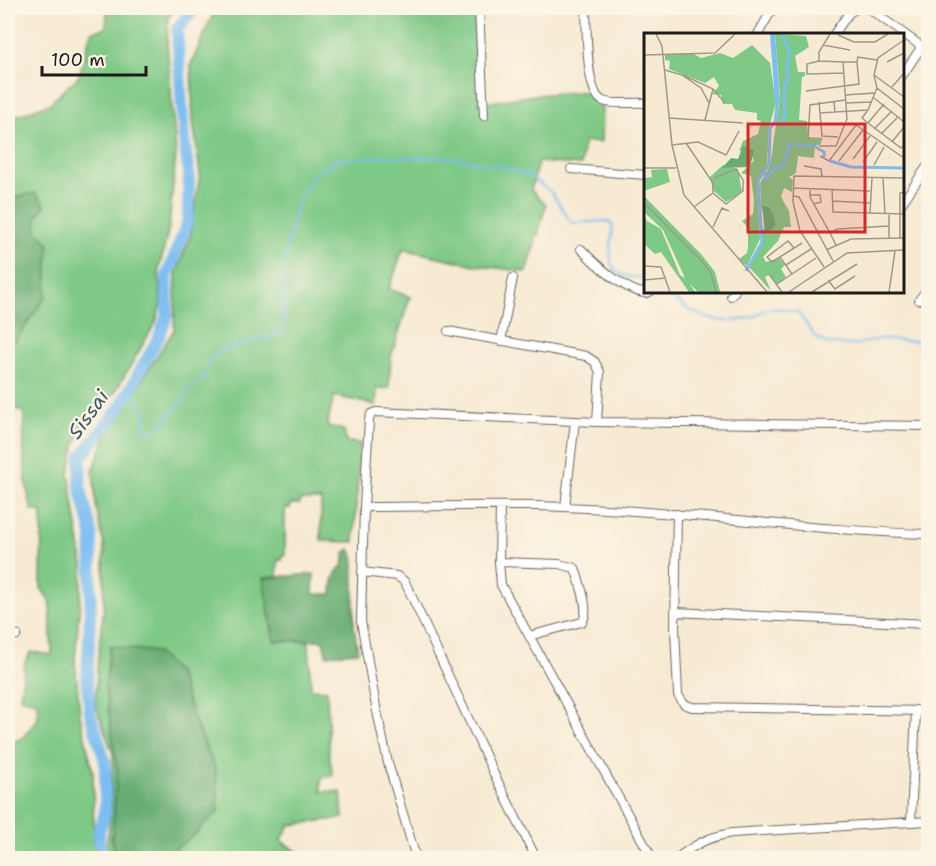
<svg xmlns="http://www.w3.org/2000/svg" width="936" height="866" font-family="'Shantell Sans',sans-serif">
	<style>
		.green { fill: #7fc986; stroke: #4e7251; stroke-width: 1.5 }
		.forest { fill: #67ad73; stroke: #426448; stroke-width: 1.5 }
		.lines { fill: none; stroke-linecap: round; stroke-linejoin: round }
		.stream { stroke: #7cbef2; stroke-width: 2 }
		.river { stroke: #7cbef2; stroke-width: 12 }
		.street-casing { stroke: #69645c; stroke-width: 10 }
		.street { stroke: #fff; stroke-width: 8 }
		.labels { text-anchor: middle; stroke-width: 4.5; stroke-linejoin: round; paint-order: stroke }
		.water-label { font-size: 20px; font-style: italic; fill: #3e5567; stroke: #fcf5e5 }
		.inset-river { fill: none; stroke: #7cbef2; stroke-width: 3 }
		.inset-road { fill: none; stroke: #9f988a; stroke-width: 1.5 }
		.view { fill: #d62828; fill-opacity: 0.15; stroke: #d62828; stroke-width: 3 }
		.inset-edge { fill: none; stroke: #1c1c1c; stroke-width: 3 }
	</style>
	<rect width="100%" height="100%" fill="#fcf5e5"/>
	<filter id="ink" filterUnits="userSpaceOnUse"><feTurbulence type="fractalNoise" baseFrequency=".0167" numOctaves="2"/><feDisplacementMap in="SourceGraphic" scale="12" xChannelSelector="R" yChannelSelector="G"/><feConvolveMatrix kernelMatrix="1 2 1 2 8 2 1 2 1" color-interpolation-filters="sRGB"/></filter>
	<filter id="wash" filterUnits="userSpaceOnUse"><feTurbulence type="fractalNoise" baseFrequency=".008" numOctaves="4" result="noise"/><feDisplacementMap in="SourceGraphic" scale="24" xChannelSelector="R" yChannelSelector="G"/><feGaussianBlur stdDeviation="1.35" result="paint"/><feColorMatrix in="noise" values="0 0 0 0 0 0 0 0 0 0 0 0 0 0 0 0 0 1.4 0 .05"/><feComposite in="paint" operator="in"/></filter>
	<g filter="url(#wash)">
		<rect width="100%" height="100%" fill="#f7ead3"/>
		<path class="green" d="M107,8H176L168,18L167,43L176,154L169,227L159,270L161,303L156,322L115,392L76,442L69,474L83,565L75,661L80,715L93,772L94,858H8V746L23,737L38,719L37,702L20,698L25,662L31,652L52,655L50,601L41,588L42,511H32C23,479 23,445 24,412L8,406V344L16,340L37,231L36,218L16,197L8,201V119L49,104L79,76L91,32L106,28Z
			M216,8H477L479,104L535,95L591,91L602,108L601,142H584L581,165L538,162L531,190L546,205L527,272L475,265L403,249L389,289L410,297L391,357L389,388H377L376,405L334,396L327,426L344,430L346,442L360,443L354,542L321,541V500H300V504H291L290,508H285V556H282V560H278L277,577L263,578L274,641H309L311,689L327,690L329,754L333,776L321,778V791L341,792L343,818L290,825L281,841L298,852L292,858H163L195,834L219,810L215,767L197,727L113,733L117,770L112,841L117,858H110L107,844L111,809L113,754L95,704L98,657L104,606V545L96,507L93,470L106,436L174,330L176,274L191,233L200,174L193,120L191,64Z"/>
		<path class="forest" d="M35,193L45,205L36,219L37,231L49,243L46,296L16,340L8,344V201L16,197Z
			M350,549L354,558V625L358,652L326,655L323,640L274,641L263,578L314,574L313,594H332C332,582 333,573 343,565L345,553Z
			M110,646L156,652L178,673L197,727L215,767L219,810L195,834L163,858H117L112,841L117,770L105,687Z"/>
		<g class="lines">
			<path class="stream" d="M663,291C686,311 717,328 749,318C755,317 760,312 766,310C776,306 787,310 798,312L815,337L828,344L854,345L880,339L928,342
				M129,390C143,402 145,414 145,432L149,433L159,427L175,410L188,389L205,376L211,359L220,351L249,342L281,335L284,330L283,274L288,241L300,195L317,172L335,160L373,157L452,158L499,166L528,175L551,192L572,223L606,221L612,224C615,241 600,268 625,276C631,278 639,277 645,278"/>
			<path class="river" d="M100,858L99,830L105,813V761L90,713L87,682L91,596L92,534L80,486L81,457L119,409L159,337L167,316V276L188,220L189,175L184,139L177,29L195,8"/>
		</g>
	</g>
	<g filter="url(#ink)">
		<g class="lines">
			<g class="street-casing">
				<path id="street" d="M479,8L484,116
					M586,8C587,26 585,94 603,101C612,105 635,102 645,103
					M868,8L928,51
					M758,34L773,8
					M834,34L849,13L857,8
					M902,76L922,46
					M571,169L645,175
					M902,203L928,165
					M581,249C594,263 628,294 647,293L651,291
					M731,296L735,291
					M919,300L928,288
					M448,331L586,356L595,362L600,372L597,422
					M501,341L513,278
					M500,506L499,562L501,585L652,858
					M364,507C431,507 498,504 565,507C686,511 807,531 928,534
					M565,507L575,421
					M677,514L675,628L678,695L684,704L692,707L928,711
					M499,562L559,564L575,568C579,581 591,611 582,622L529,636
					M362,572L397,576L405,582L494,774L536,858
					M675,612L928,624
					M8,634L17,635
					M911,821L916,710
					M416,858L388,763L376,707L361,621L364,507L369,420L371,414L376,412L597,422L928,426
					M677,858C696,844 708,837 732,833L928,821"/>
			</g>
			<use href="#street" class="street"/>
		</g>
	</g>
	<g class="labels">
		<g class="water-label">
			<text transform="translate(88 414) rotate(-54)" y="7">Sissai</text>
		</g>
	</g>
	<g transform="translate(644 33)">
		<rect width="260" height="260" fill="#f7ead3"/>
		<path d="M131,1L162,3L165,14L151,23L154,39H161V43L158,44L155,87L163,88L164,104L179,105L176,112H171L170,125L154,123L152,140L145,144L149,147L148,159L140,155L137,164L145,178L147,194H140L134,208L119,224L122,229L135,225L141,232L137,236L142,244L133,251L125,242L121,244L127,258L105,234L119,207L116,150L126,133L136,64ZM126,175L131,193L118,196L117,177ZM108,12L126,30L132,70L125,94L123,132L113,151L116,206L103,233L95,226L103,220L104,214V195L98,188L109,181L110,167L107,143L97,140L110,128L106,116L95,118L99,108L114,101L117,88L113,87V80L91,77L88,71H79L77,62L68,61L75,53L70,44L61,50L25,36L26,28L21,27V22L48,20L57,25L76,20L89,25ZM79,132L94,136L98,159L82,169L69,157L66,144ZM23,136L26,149L0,158V145L8,144L7,137ZM0,163L57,221L71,239L76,259H54L46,251L51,259H45L17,219L11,221L0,211V182L3,188L17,196L36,242L41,245L19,197L0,179Z" fill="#7fc986" fill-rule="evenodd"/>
		<path d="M99,113L110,117L106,134L78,135L87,125L94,126ZM118,172L126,175L131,187V193L121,201Z" fill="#67ad73"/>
		<path d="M126,1H131L136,69L131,68Z" fill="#7cbef2"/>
		<path class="inset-river" d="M130,90L140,89L141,52L145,46L142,38L146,20L138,1M186,128L207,134L260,135M120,140L123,145L131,135L139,133L146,111L170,113L180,119V124M102,238L118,209L114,148L125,131L126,95L131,89L134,64"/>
		<path class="inset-road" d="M12,1L18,13L28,112L40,162L123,259M194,2L210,9H231L244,1M260,7L234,25L230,42L233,55L260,76M179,12L206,17M0,22L71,20L91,1M175,28L163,31V41L200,40M213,29L214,24L233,27M243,29L260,20M21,37L38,42L57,55L65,70M39,42L69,56L81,70M230,42L260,64M248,54L260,40M162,58L215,51L213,29H199M201,62L230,60M230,65L254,84M190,68L191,79L224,77L233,55M175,69L176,80L191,79M202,70L227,69M224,77L218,85L224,90L240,71M176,80L178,103L194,104M25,85L99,90M61,87L69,56M224,90L257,115L260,112M230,96L248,78M237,101L254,84L260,89M164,106L166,72L201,67M248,109L260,94M42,110L69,150V160M28,112L54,109L82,122L95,98M175,113H192L203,86L199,29L175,28V19L186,1M176,123L185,128L212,92L260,125M209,126L226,103M195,128L219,97M219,129L233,109M230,132L240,114M160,133L177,136L178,144M0,135H32M239,145L241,181M149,155L226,158M166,155V164L186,200M188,156L189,179L260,181M166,162H176L177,169L170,171M149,163L155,164L189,228M188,168L226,170M0,170L57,227L67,240L72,259M50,174L69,160L82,171L99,158V147L92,136L70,145M226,180L228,145M256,181V160L260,159M256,181V205M69,194L78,175L85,178M245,205V181M192,212L186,200L193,196L245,193M150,215L144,208L123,224L128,229L158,210M182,217L207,206L260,205M136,224L148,241M142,232L167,216M0,233L17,234L26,259M180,234L156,198L149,169L150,143L260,145M125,241L138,259M0,247L22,245M184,247L191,256L211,243M133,251L172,225M145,259L203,220L260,217M168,259L213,231M245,259L251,218"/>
		<path class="view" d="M104,91H221V199H104Z"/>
		<rect width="260" height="260" class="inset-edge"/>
	</g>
	<rect width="936" height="866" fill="none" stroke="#fcf5e5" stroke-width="30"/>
	<path d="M42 66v9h104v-9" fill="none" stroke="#1c1c1c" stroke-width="3"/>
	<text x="51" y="66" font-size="18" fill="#1c1c1c" stroke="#fcf5e5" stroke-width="4.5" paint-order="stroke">100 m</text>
</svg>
